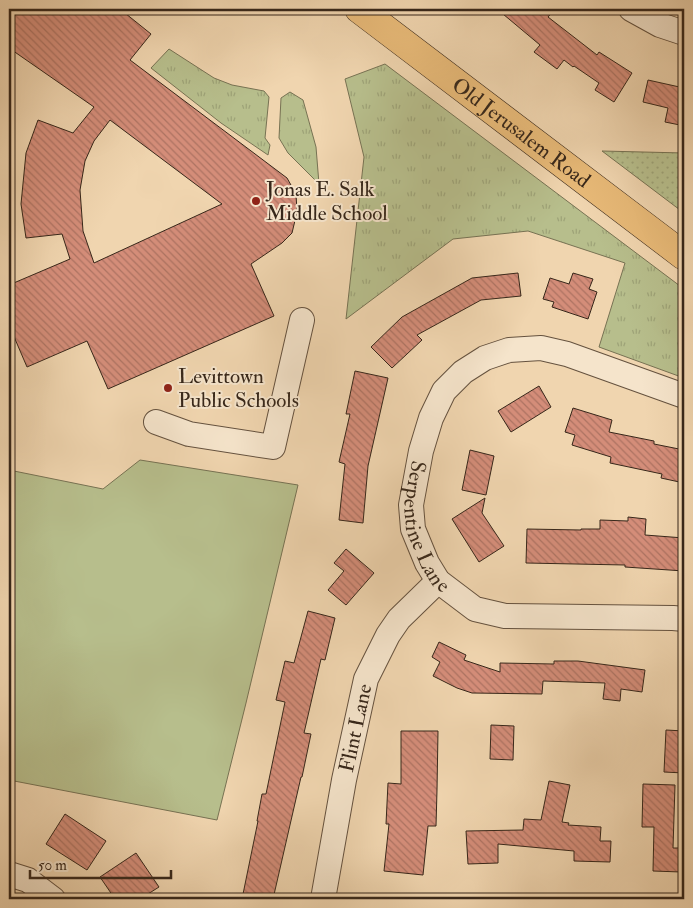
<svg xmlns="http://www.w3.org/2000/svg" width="693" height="908" font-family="'IM FELL Double Pica',serif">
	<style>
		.grass { fill: url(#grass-tufts); stroke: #777253 }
		.park { fill: url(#park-dots); stroke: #777253 }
		.pitch { fill: #b7be8c; stroke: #777253 }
		.building { fill: url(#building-back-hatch); stroke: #37271a; fill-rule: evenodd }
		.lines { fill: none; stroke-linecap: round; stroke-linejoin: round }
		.minor-casing { stroke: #65523f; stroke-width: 26 }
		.major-casing { stroke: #37271a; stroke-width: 29 }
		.minor { stroke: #f5e4cb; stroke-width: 24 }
		.major { stroke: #e8ba78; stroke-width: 28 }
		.poi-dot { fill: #8f2418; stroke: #f5e4cb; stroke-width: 2 }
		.labels { text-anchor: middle; stroke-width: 4; stroke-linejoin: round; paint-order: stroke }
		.street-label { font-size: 21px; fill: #37271a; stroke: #f5e4cb }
		.poi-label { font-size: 21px; fill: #37271a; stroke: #f5e4cb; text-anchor: start }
	</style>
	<defs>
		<pattern id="grass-tufts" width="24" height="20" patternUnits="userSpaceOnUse" patternTransform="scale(1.25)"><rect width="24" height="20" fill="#b7be8c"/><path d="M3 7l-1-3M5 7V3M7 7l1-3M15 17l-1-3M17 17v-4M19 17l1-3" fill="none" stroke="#9ea378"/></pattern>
		<pattern id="park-dots" width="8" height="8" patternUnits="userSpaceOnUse" patternTransform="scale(1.25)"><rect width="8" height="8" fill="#b7be8c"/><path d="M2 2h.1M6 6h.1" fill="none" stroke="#9ea378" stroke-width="1.8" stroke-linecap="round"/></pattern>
		<pattern id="building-back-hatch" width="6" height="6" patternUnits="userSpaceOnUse" patternTransform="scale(1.25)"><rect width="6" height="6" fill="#d48d79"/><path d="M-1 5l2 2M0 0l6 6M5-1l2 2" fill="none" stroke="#ad7362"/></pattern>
	</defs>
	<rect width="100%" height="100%" fill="#f0d5af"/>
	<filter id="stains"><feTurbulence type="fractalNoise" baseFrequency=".004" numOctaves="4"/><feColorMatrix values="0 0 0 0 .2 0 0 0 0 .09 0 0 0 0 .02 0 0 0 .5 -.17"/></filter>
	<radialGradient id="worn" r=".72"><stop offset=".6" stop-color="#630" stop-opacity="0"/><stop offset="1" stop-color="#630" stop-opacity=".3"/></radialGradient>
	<path class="grass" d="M169,49L214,78L232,85L264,91L269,97L265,138L270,145L268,155L221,123L151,68Z
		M385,64L684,289V378L599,347L625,263L528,231L453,239L346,319L364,157L345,79Z
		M290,92L303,100L316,147L319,184L288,153L279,138L281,98Z"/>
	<path class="park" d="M602,151L684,153V213Z"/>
	<path class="pitch" d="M140,460L298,485L246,703L217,820L9,780V470L103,489Z"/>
	<path class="building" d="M9,9H120L151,34L130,60L287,178L296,194L297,212L292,233L282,243L251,264L274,316L108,389L87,341L27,367L9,325V285L70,259L62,234L26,238L21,204L26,153L38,120L73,133L94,107L9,48ZM110,120L222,204L94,263L83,231L80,190L85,161L94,141Z
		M497,9H555L548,17L597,55L599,52L632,73L614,102L595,90L599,83L574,66L573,67L564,60L557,69L534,52L540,45Z
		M648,80L684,88V105L680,125L665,122L668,108L643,102Z
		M518,273L521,296L481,300L417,335L422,340L392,368L371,347L402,317L472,278Z
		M573,273L593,279L589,289L597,292L588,319L552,307L554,302L543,299L550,278L569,284Z
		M355,371L388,378L368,466L363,523L339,520L345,464L339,462L350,414H346Z
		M539,386L551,407L511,432L498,411Z
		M573,408L612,420L609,432L654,441V444L684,450V483L661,478L662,474L610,463L611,457L572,445L575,435L565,432Z
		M470,450L494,456L486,495L462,490Z
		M485,498L482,513L504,546L479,562L452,519Z
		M628,517L646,519L645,535L684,538V571L625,567V565L526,563L527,529L581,530V529H600V520L628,521Z
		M346,549L374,573L346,605L328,590L344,571L334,563Z
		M308,611L335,618L325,660L321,659L304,733L311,734L302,777H301L273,899H242L258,821H257L262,794H266L285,702L276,700L285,661L294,663Z
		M439,642L466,655L464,660L500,672V663L554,664V661H578L645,670L642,692L621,689L620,701L603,699L605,683L543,681L542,694L472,693L457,688L433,676L440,662L432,657Z
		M491,725L514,726L513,760L490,759Z
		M666,730L684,731V773L664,772Z
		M401,731H438L437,790L436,826H428L423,875L384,871L389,824H386L388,783L401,784Z
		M549,781L570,785L562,822L569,823L568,825L601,827L600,841H611L610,862L574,861V851L498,844V863L468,864L466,831L523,830L524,819L541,820Z
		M643,784L675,785L673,848H682L681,872L653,871L654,827H642Z
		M65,814L106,841L87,870L46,844Z
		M136,853L159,887L140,899H115L100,877Z"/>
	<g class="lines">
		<g class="minor-casing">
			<g id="minor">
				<path d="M631,9L660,25L684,33"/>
				<path id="s1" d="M684,396L567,354L541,348L509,350L485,358L463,372L444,391L431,418L421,451L411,505L413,529L427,563L438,581L475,609L505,616L673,618L684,619"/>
				<path d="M156,422L189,434L273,447L302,320"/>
				<path d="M9,874L28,880L53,899"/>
				<path id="s2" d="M323,899L344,780L366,679L388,635L399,619L438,581"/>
			</g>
		</g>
		<g class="major-casing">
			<g id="major">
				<path id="s3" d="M359,9L684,256"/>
			</g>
		</g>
		<use href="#minor" class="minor"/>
		<use href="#major" class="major"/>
	</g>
	<g class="poi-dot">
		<circle cx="256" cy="201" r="5"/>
		<circle cx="168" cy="388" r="5"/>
	</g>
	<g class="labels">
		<g class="street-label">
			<text dy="7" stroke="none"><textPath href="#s3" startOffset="204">Old Jerusalem Road</textPath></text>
			<text dy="7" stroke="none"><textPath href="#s1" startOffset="405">Serpentine Lane</textPath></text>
			<text dy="7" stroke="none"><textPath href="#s2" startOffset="174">Flint Lane</textPath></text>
		</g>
		<g class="poi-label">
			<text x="266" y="196">Jonas E. Salk<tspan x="266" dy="24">Middle School</tspan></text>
			<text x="178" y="383">Levittown<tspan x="178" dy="24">Public Schools</tspan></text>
		</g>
	</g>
	<rect width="693" height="908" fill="none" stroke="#f0d5af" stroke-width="30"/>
	<rect x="10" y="10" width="673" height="888" fill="none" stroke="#37271a" stroke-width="2.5"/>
	<rect x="15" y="15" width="663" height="878" fill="none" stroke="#37271a"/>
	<path d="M30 870v8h141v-8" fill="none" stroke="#37271a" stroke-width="2.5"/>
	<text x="38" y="870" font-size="15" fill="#37271a" stroke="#f5e4cb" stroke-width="4" paint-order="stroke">50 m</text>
	<rect width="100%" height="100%" filter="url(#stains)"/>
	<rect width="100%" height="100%" fill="url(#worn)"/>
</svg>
